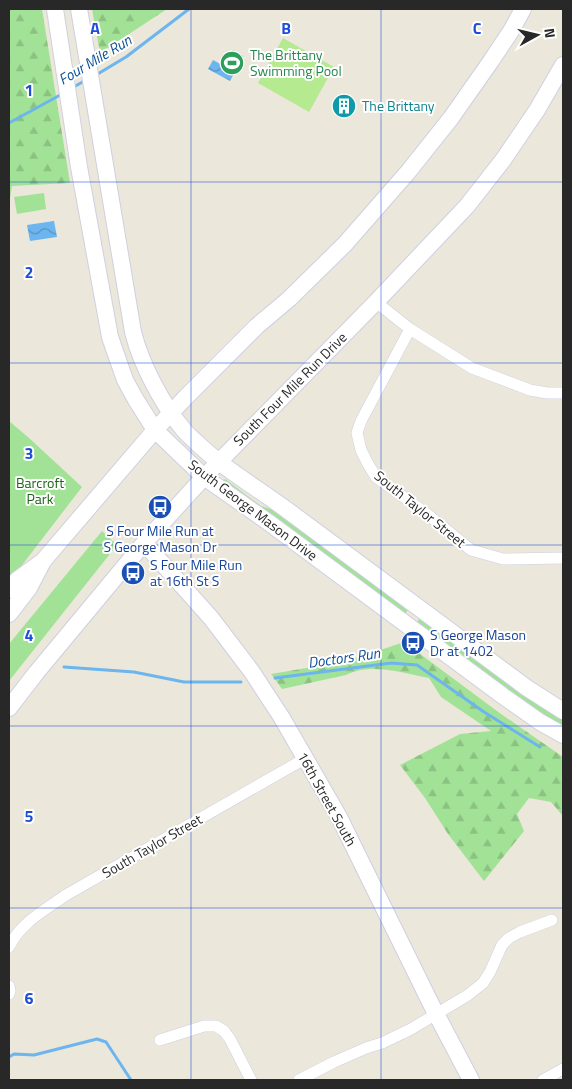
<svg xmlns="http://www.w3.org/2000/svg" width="572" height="1089" font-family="'Titillium Web',sans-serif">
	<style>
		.green { fill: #a2e296 }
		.forest { fill: url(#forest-firs) }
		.pitch { fill: #b5ea91 }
		.water { fill: url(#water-waves) }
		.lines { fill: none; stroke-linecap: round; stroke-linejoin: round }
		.stream { stroke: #6cb5ee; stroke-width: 3 }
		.street-casing { stroke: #cfcfe2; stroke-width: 12 }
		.secondary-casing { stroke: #cfcfe2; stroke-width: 18 }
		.street { stroke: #fff; stroke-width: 11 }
		.secondary { stroke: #fff; stroke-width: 16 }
		.grid { fill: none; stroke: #1d4ed8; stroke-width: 1; stroke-opacity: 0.55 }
		.labels { text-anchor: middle; stroke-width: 4; stroke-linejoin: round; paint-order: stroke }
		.leisure-label { font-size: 14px; fill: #27864d; stroke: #fff; text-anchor: start }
		.culture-label { font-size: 14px; fill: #0d838f; stroke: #fff; text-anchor: start }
		.street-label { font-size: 14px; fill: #282828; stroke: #fff }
		.park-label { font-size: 14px; fill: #1c6419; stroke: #fff }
		.transit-label { font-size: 14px; fill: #164399; stroke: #fff; text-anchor: start }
		.water-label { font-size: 15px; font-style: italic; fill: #0d5097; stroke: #fff }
		.grid-label { font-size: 16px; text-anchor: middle; font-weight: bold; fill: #1d4ed8; stroke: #fff; stroke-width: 4; stroke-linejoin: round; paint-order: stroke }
	</style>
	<defs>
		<pattern id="forest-firs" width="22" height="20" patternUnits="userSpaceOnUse" patternTransform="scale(1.25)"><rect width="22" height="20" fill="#a2e296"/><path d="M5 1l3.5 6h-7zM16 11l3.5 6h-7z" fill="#8cc281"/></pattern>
		<pattern id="water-waves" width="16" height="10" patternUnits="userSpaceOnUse" patternTransform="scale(1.25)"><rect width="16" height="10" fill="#6cb5ee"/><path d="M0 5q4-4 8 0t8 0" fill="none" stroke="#5993c1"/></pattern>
	</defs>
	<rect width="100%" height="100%" fill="#ebe7da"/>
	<path class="green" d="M44,193L46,209L17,214L14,197Z
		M9,421L29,438L82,487L9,582Z
		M225,479L261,506L280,512L409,608L404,616L222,482Z
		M102,531L117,545L9,681V644Z
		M421,617L563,718V729L415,624Z"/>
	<path class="forest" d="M9,9H42L70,183L12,186L9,205Z
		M92,9H167L100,53Z
		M404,642L501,714L563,757V816L551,802L529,798L517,814L524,831L484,881L448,834L425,798L400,765L460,734L491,731L441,697L429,678C403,673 371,662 346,675L282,689L271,674L348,661Z"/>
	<path class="pitch" d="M283,38L334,67L309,112L258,83Z"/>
	<path class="water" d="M233,50L243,56L230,81L208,69L213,60L224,66Z
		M54,221L57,237L30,241L27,225Z"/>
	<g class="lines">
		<path class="stream" d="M96,75L126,57L189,9
			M72,88L86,80
			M9,123L62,94
			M64,667L134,672L184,682H241
			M275,678L391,663L417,665L484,712L540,747
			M9,1057L14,1054L34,1055L97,1039L106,1042L131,1080"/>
		<g class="street-casing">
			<path id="street" d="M376,302L410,329L472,368L530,390L547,393H563
				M410,329L361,421L357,433L361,450L368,464L376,477L427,514L471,550L503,559L563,558
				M9,947C20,923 45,910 66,895L306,758
				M9,986L10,991L9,994
				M160,1040L204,1026H216L224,1031L230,1039L251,1080
				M299,1080L334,1062L366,1048L382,1043L411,1029L468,995L483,983L490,972L502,945L509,938L520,932L552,920
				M543,1080L563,1069"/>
		</g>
		<g class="secondary-casing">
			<path id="secondary" d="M55,9L79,167L110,337L125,380L136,400L155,430L204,477L268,522L503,696L540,722L563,735
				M79,9L133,332C141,364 162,404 183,429C187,434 192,438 196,442C224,469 256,487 287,510C367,569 447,629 527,688L563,711
				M144,543L211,618L252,672L282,718L339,817L432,1006L471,1080
				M9,590L17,580L43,561L155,430L185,398L257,326L289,299L345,244L408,172L451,118L491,61L511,31L523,9
				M9,614L29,588L42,563
				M9,708L36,673L144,543L204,477L376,302L467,206L503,160L537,110L563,65"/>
		</g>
		<use href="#street" class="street"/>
		<use href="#secondary" class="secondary"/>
	</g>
	<path class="grid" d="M191,9V1080M381,9V1080M9,182H563M9,363H563M9,545H563M9,726H563M9,908H563"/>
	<defs>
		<g id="stadium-disc" transform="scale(1.25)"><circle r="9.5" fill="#2e9e5b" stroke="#fff"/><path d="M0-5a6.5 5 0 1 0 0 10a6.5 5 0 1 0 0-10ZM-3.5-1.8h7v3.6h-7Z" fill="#fff"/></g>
		<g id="building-disc" transform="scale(1.25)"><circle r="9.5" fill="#0f9aa8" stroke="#fff"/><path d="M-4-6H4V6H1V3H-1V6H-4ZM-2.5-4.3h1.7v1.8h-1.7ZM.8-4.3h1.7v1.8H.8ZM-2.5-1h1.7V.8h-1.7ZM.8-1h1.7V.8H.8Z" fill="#fff"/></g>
		<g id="bus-disc" transform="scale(1.25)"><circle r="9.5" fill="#1a4fb4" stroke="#fff"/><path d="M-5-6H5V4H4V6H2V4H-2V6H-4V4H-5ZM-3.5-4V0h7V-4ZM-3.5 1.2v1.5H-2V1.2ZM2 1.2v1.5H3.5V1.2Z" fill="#fff"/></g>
	</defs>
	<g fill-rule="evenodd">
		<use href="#stadium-disc" x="232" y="63"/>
		<use href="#building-disc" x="344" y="106"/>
		<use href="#bus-disc" x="160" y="507"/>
		<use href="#bus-disc" x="133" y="573"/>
		<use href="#bus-disc" x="413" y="643"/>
	</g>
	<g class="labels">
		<g class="leisure-label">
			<text x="250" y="60">The Brittany<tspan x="250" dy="16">Swimming Pool</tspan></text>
		</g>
		<g class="culture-label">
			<text x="362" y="111">The Brittany</text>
		</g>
		<g class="street-label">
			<text transform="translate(290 389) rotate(-45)" y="5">South Four Mile Run Drive</text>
			<text transform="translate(420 509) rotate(39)" y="5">South Taylor Street</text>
			<text transform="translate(253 510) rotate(37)" y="5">South George Mason Drive</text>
			<text transform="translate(327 799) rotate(61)" y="5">16th Street South</text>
			<text transform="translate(152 846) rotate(-30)" y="5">South Taylor Street</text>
		</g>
		<g class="park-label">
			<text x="40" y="488">Barcroft<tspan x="40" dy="16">Park</tspan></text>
		</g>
		<g class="transit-label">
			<text x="160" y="536" text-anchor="middle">S Four Mile Run at<tspan x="160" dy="16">S George Mason Dr</tspan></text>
			<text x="150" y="570">S Four Mile Run<tspan x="150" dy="16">at 16th St S</tspan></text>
			<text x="430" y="640">S George Mason<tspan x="430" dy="16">Dr at 1402</tspan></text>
		</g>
		<g class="water-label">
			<text transform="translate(95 60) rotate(-31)" y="5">Four Mile Run</text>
			<text transform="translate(344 658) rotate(-8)" y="5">Doctors Run</text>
		</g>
	</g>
	<g class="grid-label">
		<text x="95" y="34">A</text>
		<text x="286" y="34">B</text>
		<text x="477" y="34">C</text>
		<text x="29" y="96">1</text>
		<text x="29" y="278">2</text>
		<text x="29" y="459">3</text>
		<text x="29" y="641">4</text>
		<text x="29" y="822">5</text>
		<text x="29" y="1004">6</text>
	</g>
	<rect width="572" height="1089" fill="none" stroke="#282828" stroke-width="20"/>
	<g transform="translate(537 35) rotate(82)" stroke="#ffffff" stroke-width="4" paint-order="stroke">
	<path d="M0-4L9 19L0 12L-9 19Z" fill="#282828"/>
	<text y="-8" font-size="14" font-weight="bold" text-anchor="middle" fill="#282828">N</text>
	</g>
</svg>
